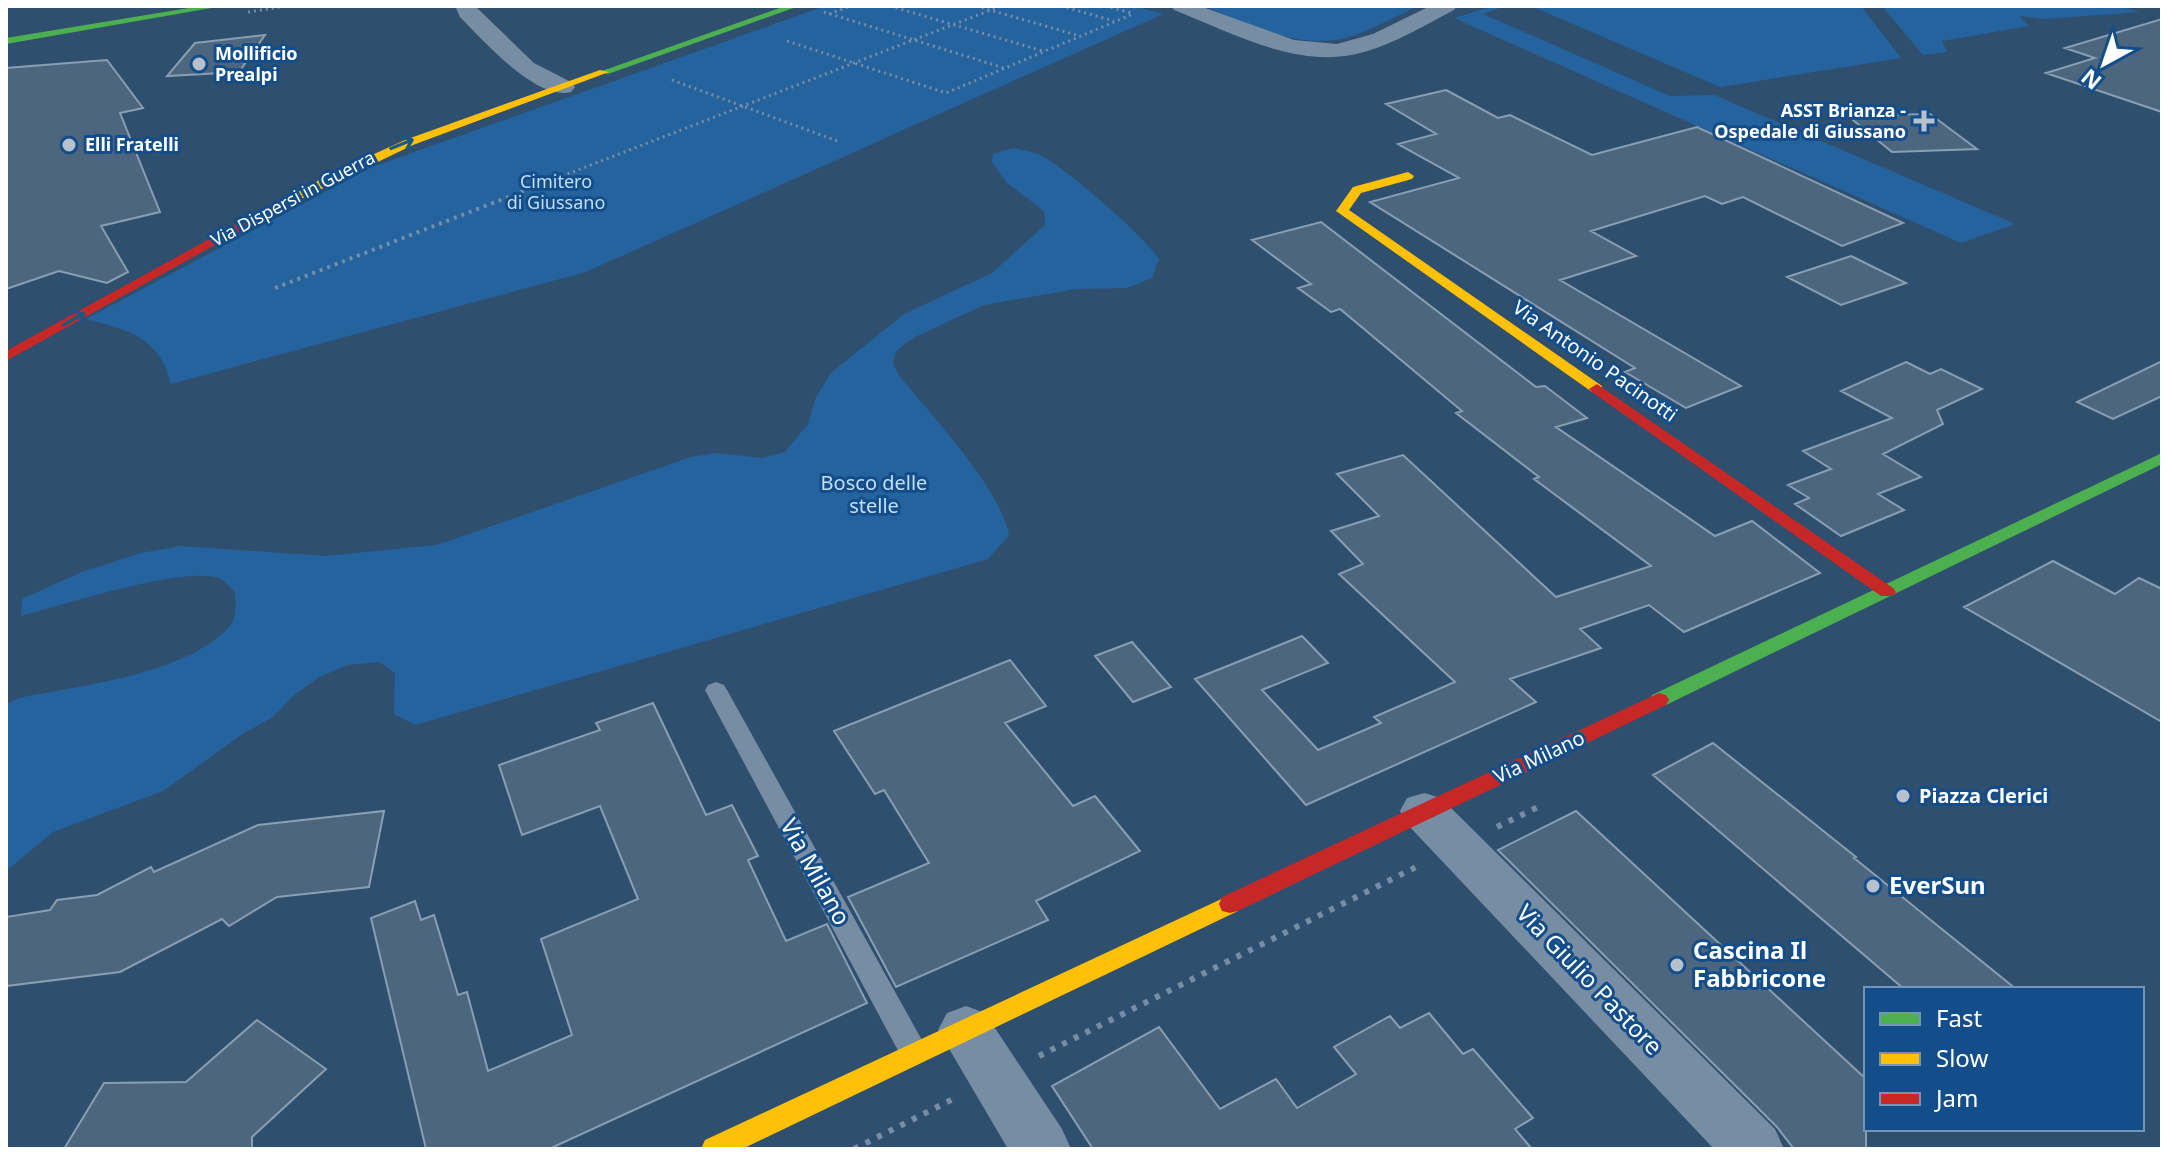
<svg xmlns="http://www.w3.org/2000/svg" width="2168" height="1155" font-family="'Noto Sans',sans-serif">
	<style>
		.green { fill: #25639f }
		.building { fill: #4c6680; stroke: #8a9eb2; stroke-width: 2 }
		.lines { fill: none; stroke-linecap: round; stroke-linejoin: round }
		.path-far2 { stroke: #768da4; stroke-width: 3; stroke-dasharray: 2 4; stroke-linecap: butt }
		.path-far1 { stroke: #768da4; stroke-width: 4; stroke-dasharray: 3 5; stroke-linecap: butt }
		.path { stroke: #768da4; stroke-width: 6; stroke-dasharray: 5 8; stroke-linecap: butt }
		.lane { fill: #768da4; fill-rule: evenodd }
		.street { fill: #768da4; fill-rule: evenodd }
		.fast { fill: #4caf50; fill-rule: evenodd }
		.slow { fill: #ffc107; fill-rule: evenodd }
		.jam { fill: #c62828; fill-rule: evenodd }
		.oneway { stroke: #1a5884 }
		.poi-dot { fill: #b6c1cd; stroke: #144e8a; stroke-width: 3 }
		.labels { text-anchor: middle; stroke-width: 6; stroke-linejoin: round; paint-order: stroke }
		.far-poi-label { font-size: 18px; font-weight: bold; fill: #fff; stroke: #144e8a; text-anchor: start }
		.far-park-label { font-size: 18px; fill: #c2dffb; stroke: #144e8a }
		.far-street-label { font-size: 18px; fill: #fff; stroke: #144e8a }
		.street-label { font-size: 20px; fill: #fff; stroke: #144e8a }
		.park-label { font-size: 20px; fill: #c2dffb; stroke: #144e8a }
		.poi-label { font-size: 20px; font-weight: bold; fill: #fff; stroke: #144e8a; text-anchor: start }
		.near-street-label { font-size: 24px; fill: #fff; stroke: #144e8a }
		.near-poi-label { font-size: 24px; font-weight: bold; fill: #fff; stroke: #144e8a; text-anchor: start }
	</style>
	<rect width="100%" height="100%" fill="#2f4f6f"/>
	<path class="green" d="M825,6H1133L1163,14L586,272L171,384C160,337 128,330 86,319L372,167Z
		M1203,6H1405L1414,8C1394,17 1373,29 1352,36C1302,53 1249,23 1203,6Z
		M1494,6H1505L1483,14L1670,96L1714,95L2015,224L1961,243L1454,18Z
		M1531,6H1861L1901,58L1720,87Z
		M1882,6H2118L2140,12L2044,19L2019,16L2029,26L1942,41L1947,52L1923,55Z
		M1013,148C1023,150 1033,152 1042,156C1067,169 1144,236 1159,259L1152,278L1127,288L1076,289L984,305L915,337L902,346L896,352L893,363L898,374C930,414 1000,487 1009,535L988,559L415,725L394,714L395,673L379,662L348,665L319,677L293,696L273,717L244,733L163,791L53,832L6,871V704L19,698C81,685 185,675 229,627C237,618 236,603 235,592C231,588 226,582 221,579C188,564 60,606 21,616L22,599L82,572L141,553L181,546L325,556L437,545L691,457L716,453L762,458L785,452L808,424L816,397L831,373L904,314L992,273L1045,225L1044,211L1007,183L992,162L993,154Z"/>
	<path class="building" d="M2162,19V112L2046,73L2095,58L2065,48Z
		M265,35L239,72L167,76L195,43Z
		M107,60L143,108L120,113L160,212L101,226L128,272L107,283L59,271L6,289V68Z
		M1446,90L1498,118L1510,115L1592,155L1697,127L1903,223L1842,246L1743,197L1722,204L1705,196L1591,231L1636,256L1560,280L1741,386L1686,408L1625,372L1635,368L1370,202L1459,178L1398,144L1436,134L1386,104Z
		M1930,114L1977,149L1892,152L1848,116Z
		M1321,222L1536,387L1545,386L1587,418L1556,427L1715,536L1752,521L1820,573L1684,632L1649,605L1580,629L1601,648L1510,679L1536,702L1306,805L1195,679L1302,636L1328,663L1262,690L1318,750L1381,723L1374,717L1455,682L1339,574L1363,564L1331,531L1379,516L1337,474L1403,455L1556,597L1651,566L1534,479L1539,477L1456,413L1462,411L1340,309L1331,312L1298,288L1311,284L1252,240Z
		M1851,256L1906,283L1841,305L1787,277Z
		M2162,361V396L2113,419L2077,402Z
		M1906,362L1930,374L1941,369L1982,389L1937,410L1943,424L1883,454L1921,477L1878,494L1904,510L1841,536L1795,504L1809,498L1788,485L1831,469L1803,451L1892,418L1841,391Z
		M2053,561L2115,594L2139,578L2162,589V722L1964,607Z
		M1132,642L1171,687L1133,702L1095,656Z
		M1010,660L1046,706L1005,723L1073,806L1095,796L1140,851L1036,901L1048,920L896,987L848,897L929,863L884,790L875,794L834,731Z
		M653,703L706,815L732,805L758,856L748,860L786,941L827,924L867,1003L549,1149H426L371,918L415,901L421,920L434,915L458,995L467,992L488,1071L572,1035L541,939L638,899L600,806L522,835L499,765L600,730L596,723Z
		M1713,743L1856,857L1854,858L2016,989H1904L1653,775Z
		M384,811L369,887L277,897L229,926L222,919L120,972L6,986V917L50,910L57,900L97,895L151,867L154,872L258,825Z
		M1576,811L1866,1079V1149H1794L1777,1127L1498,850Z
		M1429,1013L1463,1054L1473,1049L1533,1118L1515,1129L1532,1149H1093L1052,1086L1159,1027L1220,1109L1276,1079L1297,1108L1356,1074L1334,1047L1390,1016L1400,1028Z
		M257,1020L326,1069L252,1137V1149H64L104,1083L186,1082Z"/>
	<g class="lines">
		<path class="path-far2" d="M890,6L1043,51
			M976,6L1080,36
			M1061,6L1114,21
			M1105,6L1132,13
			M248,12L287,6
			M824,12L1004,68
			M829,14L851,6
			M787,41L946,93L1133,14
			M672,80L840,142
			M534,187L1001,6"/>
		<path class="path-far1" d="M275,288L539,185"/>
		<path class="path" d="M1497,827L1542,805
			M1039,1056L1420,865
			M854,1149L955,1098"/>
		<path class="lane" d="M716,682L724,685L727,690L923,1042L927,1051L923,1060L913,1064L903,1060L705,690L708,685Z"/>
		<path class="street" d="M455,6H475L534,63L571,82L575,87L571,92C536,101 483,40 460,17Z
			M1171,6H1200L1294,40L1337,44L1373,34L1430,6H1457L1454,10C1425,25 1396,43 1364,52C1299,71 1233,33 1174,10Z
			M1424,793L1441,798L1775,1129L1784,1149H1714L1407,824L1400,811L1407,798Z
			M966,1006L985,1013L1062,1129L1071,1149H1008L938,1030L947,1013Z"/>
		<path class="fast" d="M201,6H223L6,44V38Z
			M785,6H799L608,74L599,72Z
			M2162,453V464L1666,705H1652L1649,700L1652,695Z"/>
		<path class="slow" d="M600,70L609,72L413,145L301,199L291,196L330,174L405,140Z
			M1408,172L1414,176L1412,179L1361,193L1349,210L1602,386V392H1592L1336,211L1353,187Z
			M1230,895L1238,897L1241,904L1238,911L742,1149H701L705,1140Z"/>
		<path class="jam" d="M293,193L303,196L6,361V351Z
			M1597,384L1893,588L1896,592L1893,596H1881L1592,392L1589,389Z
			M1659,693L1666,695L1669,700L1666,705L1238,911L1230,913L1222,911L1219,904L1222,897Z"/>
	</g>
	<defs><path id="oneway-shaft" d="M-6 0H5M1.5-3L5.5 0L1.5 3" fill="none" stroke-width="1.6" stroke-linecap="round" stroke-linejoin="round" transform="scale(2)"/></defs>
	<g class="oneway">
		<use href="#oneway-shaft" transform="translate(402 144) rotate(-22)"/>
		<use href="#oneway-shaft" transform="translate(74 319) rotate(-29)"/>
	</g>
	<g class="poi-dot">
		<circle cx="199" cy="64" r="8"/>
		<path d="M1920 109h8v8h8v8h-8v8h-8v-8h-8v-8h8z"/>
		<circle cx="69" cy="145" r="8"/>
		<circle cx="1903" cy="796" r="8"/>
		<circle cx="1873" cy="886" r="8"/>
		<circle cx="1677" cy="965" r="8"/>
	</g>
	<g class="labels">
		<g class="far-poi-label">
			<text x="215" y="60">Mollificio<tspan x="215" dy="21">Prealpi</tspan></text>
			<text x="1906" y="117" text-anchor="end">ASST Brianza -<tspan x="1906" dy="21">Ospedale di Giussano</tspan></text>
			<text x="85" y="151">Elli Fratelli</text>
		</g>
		<g class="far-park-label">
			<text x="556" y="188">Cimitero<tspan x="556" dy="21">di Giussano</tspan></text>
		</g>
		<g class="far-street-label">
			<text transform="translate(293 199) rotate(-28)" y="6">Via Dispersi in Guerra</text>
		</g>
		<g class="street-label">
			<text transform="translate(1595 361) rotate(35)" y="7">Via Antonio Pacinotti</text>
			<text transform="translate(1539 757) rotate(-25)" y="7">Via Milano</text>
		</g>
		<g class="park-label">
			<text x="874" y="490">Bosco delle<tspan x="874" dy="23">stelle</tspan></text>
		</g>
		<g class="poi-label">
			<text x="1919" y="803">Piazza Clerici</text>
		</g>
		<g class="near-street-label">
			<text transform="translate(815 872) rotate(61)" y="8">Via Milano</text>
			<text transform="translate(1589 980) rotate(46)" y="8">Via Giulio Pastore</text>
		</g>
		<g class="near-poi-label">
			<text x="1889" y="894">EverSun</text>
			<text x="1693" y="959">Cascina Il<tspan x="1693" dy="28">Fabbricone</tspan></text>
		</g>
	</g>
	<rect width="2168" height="1155" fill="none" stroke="#ffffff" stroke-width="16"/>
	<rect x="1864" y="987" width="280" height="144" fill="#144e8a" stroke="#7295b9" stroke-width="2"/>
	<rect x="1880" y="1013" width="40" height="12" fill="#4caf50" stroke="#7295b9" stroke-width="2"/>
	<text x="1936" y="1027" font-size="24" fill="#ffffff">Fast</text>
	<rect x="1880" y="1053" width="40" height="12" fill="#ffc107" stroke="#7295b9" stroke-width="2"/>
	<text x="1936" y="1067" font-size="24" fill="#ffffff">Slow</text>
	<rect x="1880" y="1093" width="40" height="12" fill="#c62828" stroke="#7295b9" stroke-width="2"/>
	<text x="1936" y="1107" font-size="24" fill="#ffffff">Jam</text>
	<g transform="translate(2104 64) rotate(220)" stroke="#144e8a" stroke-width="6" paint-order="stroke">
	<path d="M0-6L14 30L0 20L-14 30Z" fill="#ffffff"/>
	<text y="-12" font-size="22" font-weight="bold" text-anchor="middle" fill="#ffffff">N</text>
	</g>
</svg>
